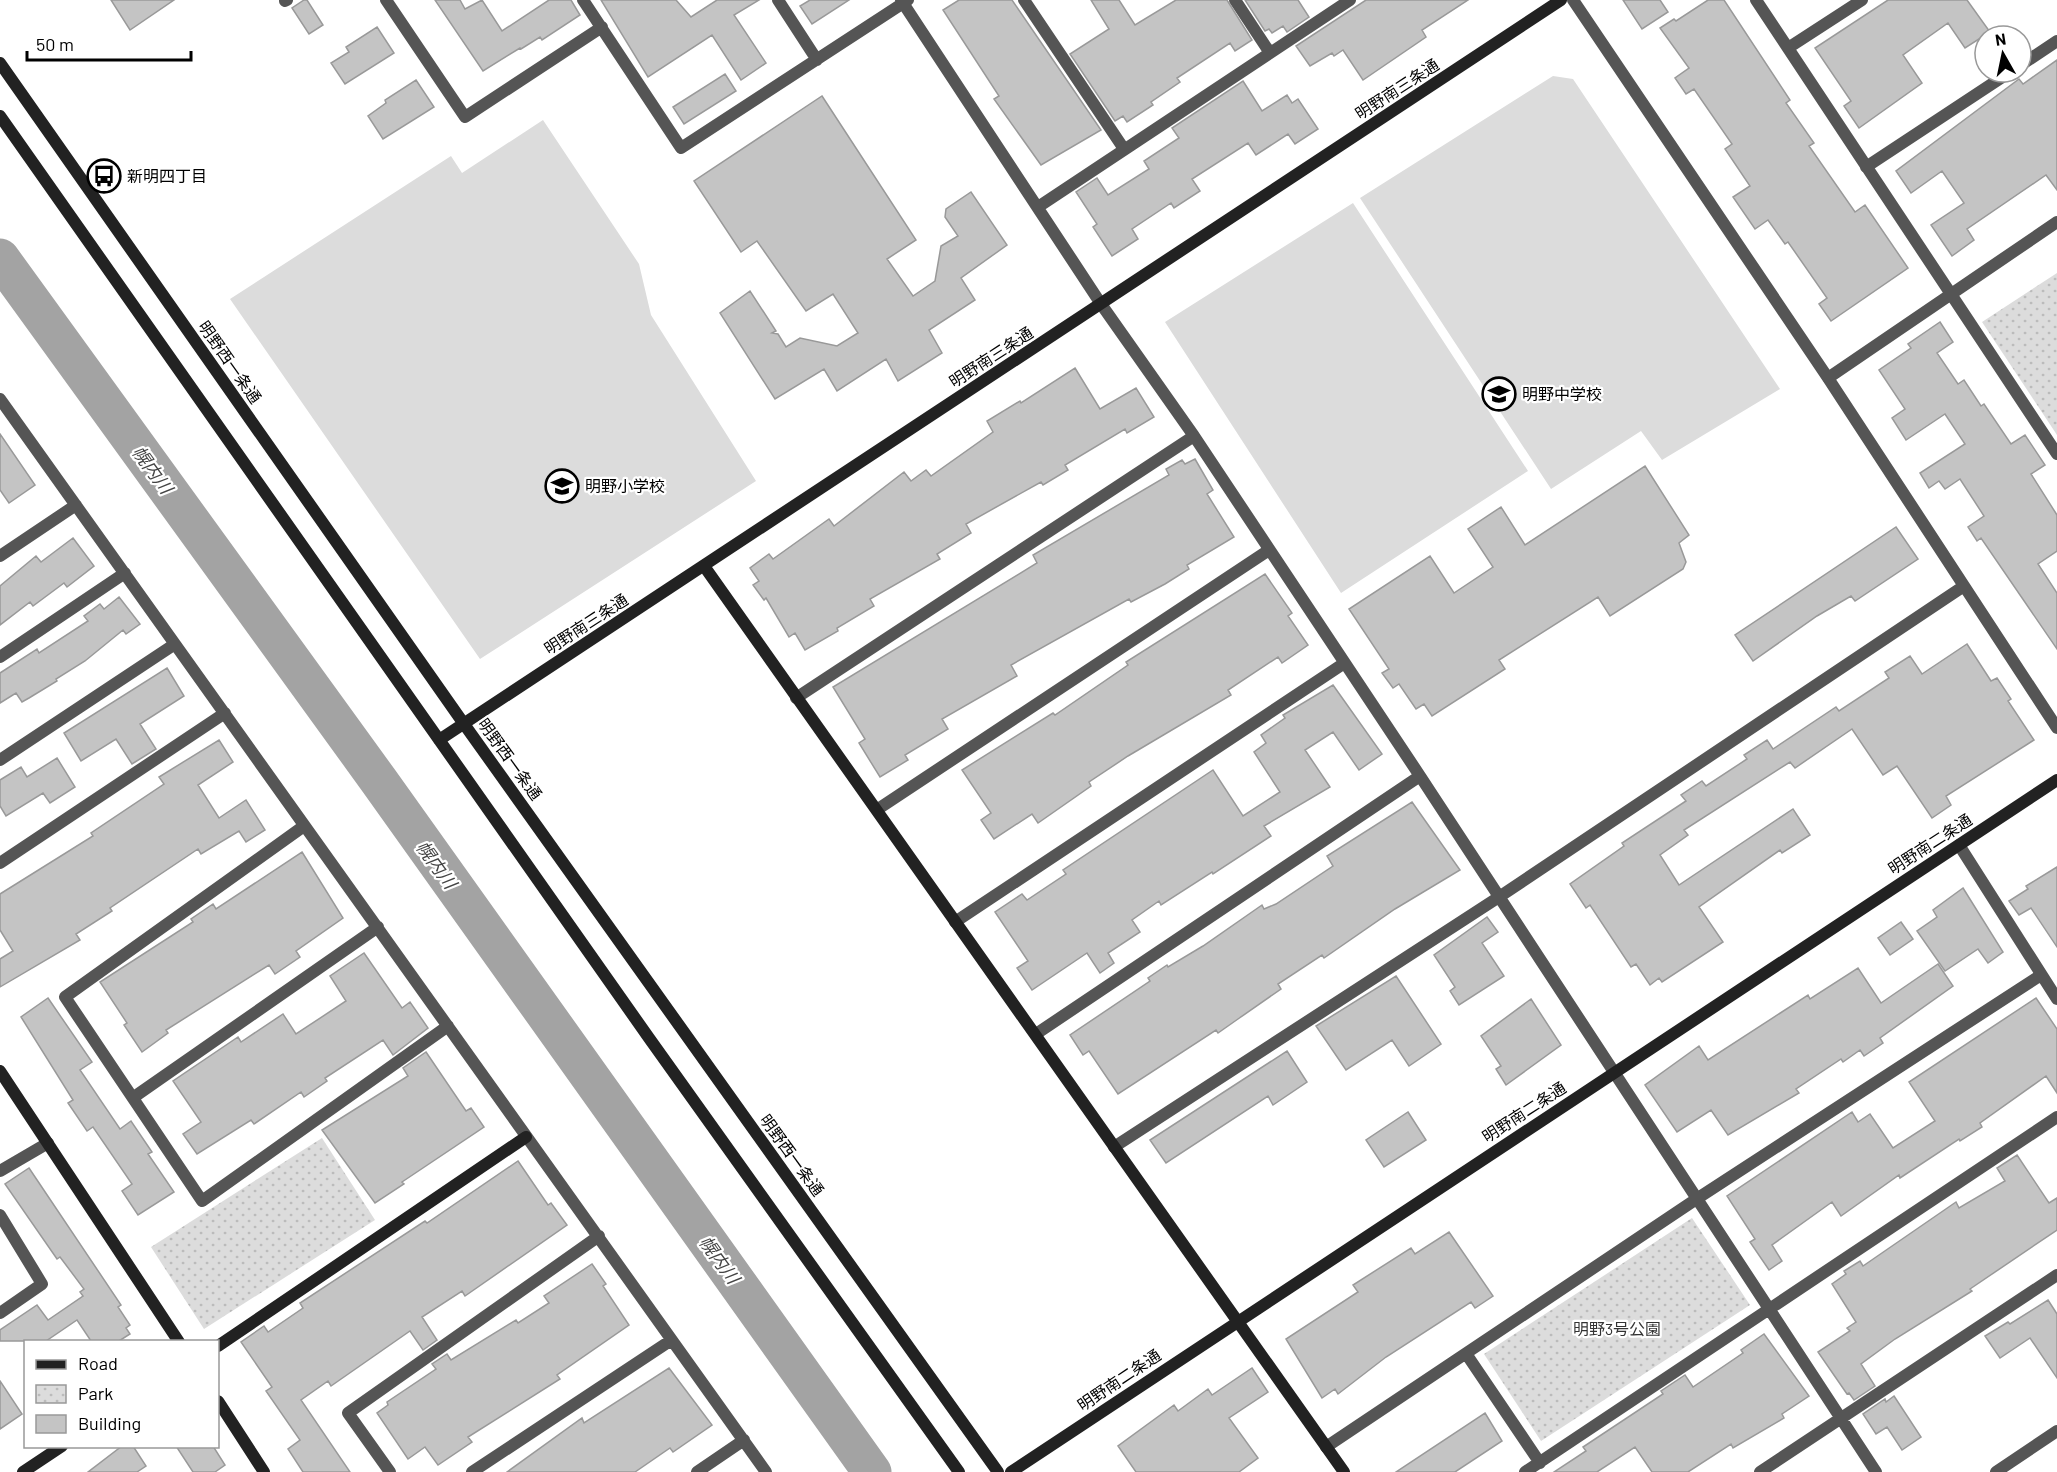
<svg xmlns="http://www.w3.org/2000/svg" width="2057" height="1472" font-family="Barlow,'Noto Sans JP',sans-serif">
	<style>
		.grass { fill: #dcdcdc }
		.park { fill: url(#park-dots) }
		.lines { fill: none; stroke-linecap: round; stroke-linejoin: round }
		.river { stroke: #a3a3a3; stroke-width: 39 }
		.building { fill: #c4c4c4; stroke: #999; stroke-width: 1.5 }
		.street { stroke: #555; stroke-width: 12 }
		.secondary { stroke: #222; stroke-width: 12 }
		.labels { text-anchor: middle; stroke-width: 4.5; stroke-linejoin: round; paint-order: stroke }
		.street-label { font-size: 16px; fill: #000; stroke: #fff }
		.poi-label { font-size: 16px; fill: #000; stroke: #fff; text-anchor: start }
		.park-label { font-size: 16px; fill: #333; stroke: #fff }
		.water-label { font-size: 18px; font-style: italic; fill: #444; stroke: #fff }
	</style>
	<defs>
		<pattern id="park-dots" width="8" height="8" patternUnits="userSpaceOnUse" patternTransform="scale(1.5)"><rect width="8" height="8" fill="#dcdcdc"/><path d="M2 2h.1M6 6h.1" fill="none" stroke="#bbb" stroke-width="1.8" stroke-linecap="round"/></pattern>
	</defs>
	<rect width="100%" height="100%" fill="#fff"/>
	<path class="grass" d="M1553,76L1573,79L1780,389L1662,460L1641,431L1551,489L1360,198Z
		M543,120L639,264L651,315L756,481L480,659L230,299L451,156L462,173Z
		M1353,203L1528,471L1341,593L1165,322Z"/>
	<path class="park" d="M2057,273V435L1982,322Z
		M322,1138L375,1220L204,1329L151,1247Z
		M1692,1218L1750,1305L1541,1441L1484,1354Z"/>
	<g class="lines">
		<path class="river" d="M0,258L379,781L872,1472"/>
	</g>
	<path class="building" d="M111,0H174L130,30Z
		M304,0H307L323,25L309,34L292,8Z
		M435,0H460L465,9L482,0L502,31L549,0H571L580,15L542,40L540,37L521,49L520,48L483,71Z
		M601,0H676L691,17L717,0H759L734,15L766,63L741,80L712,35L648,77Z
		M810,0H849L812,24L800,6Z
		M959,0H1012L1101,130L1041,165L994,99L999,96L943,10Z
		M1091,0H1119L1135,25L1176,0H1227L1252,40L1235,51L1230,43L1177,78L1180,82L1151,102L1153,105L1127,122L1123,116L1115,121L1070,54L1109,29Z
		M1245,0H1298L1309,17L1287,32L1283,26L1272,33L1269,29L1265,31Z
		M1366,0H1468L1422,30L1426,37L1363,80L1343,50L1334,56L1332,53L1310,66L1296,46Z
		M1623,0H1660L1668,12L1642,29Z
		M1708,0H1724L1790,100L1786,103L1814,143L1809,146L1855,212L1865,205L1908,268L1831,321L1819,304L1827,298L1788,242L1785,244L1768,220L1755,229L1733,197L1750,186L1725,149L1732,144L1694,89L1686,94L1675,78L1689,68L1660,28L1674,19L1676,21Z
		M1888,0H1967L1990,32L1965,48L1948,23L1903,55L1922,83L1859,128L1844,106L1851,101L1815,48Z
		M377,27L394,53L345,84L331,63L349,52L346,47Z
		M2057,60V190L2046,175L1967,229L1974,240L1952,256L1931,225L1964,203L1942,171L1911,193L1896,171L2019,79L2023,84Z
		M725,74L736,91L684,124L673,107Z
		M416,80L434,107L383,139L368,116L386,103L385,100Z
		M1243,81L1262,111L1287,95L1292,103L1298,99L1318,129L1295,144L1288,134L1256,155L1248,143L1192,179L1200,191L1174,208L1171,203L1132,229L1138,239L1112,256L1093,227L1097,224L1076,192L1097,178L1108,195L1149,169L1144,161L1179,138L1172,128Z
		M822,96L916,240L887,259L913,296L935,281L941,246L958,236L945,217L946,209L971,192L1007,245L961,278L975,300L929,330L942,353L898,381L886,359L837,391L824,369L775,399L720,313L750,291L776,331L772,333L778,334L786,347L800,338L837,346L858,333L833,294L806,311L757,241L741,252L694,181Z
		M1940,322L1953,342L1937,353L1958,384L1964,380L1981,406L1984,404L2011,444L2025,435L2045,465L2031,474L2057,515V551L2038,564L2057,593V649L1981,538L1977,541L1968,527L1984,516L1960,479L1945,489L1939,481L1929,488L1920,473L1965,444L1945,414L1906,440L1892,418L1905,409L1879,370L1911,348L1908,344Z
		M1075,368L1100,409L1136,388L1154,417L1127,433L1125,429L1065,465L1068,470L1043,485L1041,482L966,524L971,533L937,554L940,559L870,599L874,606L837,628L838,631L805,650L795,633L789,637L766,598L764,600L753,585L759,581L750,568L769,554L773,559L829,519L834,526L904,472L911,481L926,470L931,476L993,432L987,421L1020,401L1021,403Z
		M0,434L35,485L9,503L0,490Z
		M1195,459L1213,490L1207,494L1234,537L1187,565L1189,569L1165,584L1131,602L1129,599L1011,665L1017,676L942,719L948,729L905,755L908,760L880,777L859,743L865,739L833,687L1037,563L1033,555L1169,475L1166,469L1182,460L1185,464Z
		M1645,466L1689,535L1679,543L1686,562L1683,569L1610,616L1598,597L1499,660L1505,669L1432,716L1424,704L1416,709L1399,684L1393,688L1382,673L1389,669L1349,609L1430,556L1454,593L1493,567L1468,529L1501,507L1525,545Z
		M1896,527L1918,559L1855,601L1851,596L1817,616L1753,661L1735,635Z
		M73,538L94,566L67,587L64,583L33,606L30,602L0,625V586L36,556L41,562Z
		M1265,574L1292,613L1288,616L1308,645L1282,663L1278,657L1228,690L1231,695L1128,756L1089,782L1091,786L1038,823L1032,814L994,839L981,820L991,813L962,770L1053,713L1055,715L1128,665L1126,662Z
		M119,597L140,624L126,634L123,630L85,661L56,679L57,681L29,698L22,702L16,693L0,703V673L37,649L39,653L88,621L84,616L100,604L104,609Z
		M1967,644L1991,681L1997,678L2011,699L2008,701L2034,740L1946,796L1951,805L1932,818L1897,766L1883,775L1852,729L1795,768L1790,762L1684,830L1688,835L1660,855L1679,885L1793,809L1810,835L1782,853L1780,850L1699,907L1723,942L1662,982L1659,978L1650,985L1636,964L1631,967L1590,905L1586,908L1570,884L1624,846L1622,843L1686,801L1681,795L1702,781L1706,786L1747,759L1744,755L1767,740L1773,749L1836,707L1839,711L1889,678L1885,672L1910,656L1922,674Z
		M167,668L184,696L140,724L156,749L132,764L116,739L81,761L64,733Z
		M1333,685L1382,754L1359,770L1333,732L1305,750L1330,787L1264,826L1271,836L1213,874L1212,872L1161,905L1159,901L1132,920L1140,932L1108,953L1114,963L1100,973L1087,953L1032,990L1017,968L1028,961L995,912L1022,894L1027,900L1066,874L1063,870L1213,770L1243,816L1280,792L1254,752L1266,743L1261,735L1285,718L1283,715Z
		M219,740L233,762L198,785L219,818L246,800L265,830L246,842L239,831L201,854L198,849L110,908L112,911L76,934L80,940L0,987V959L13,951L0,930V894L93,836L91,833L164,784L159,777Z
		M57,758L75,787L50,803L43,793L6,816L0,806V780L21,767L27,777Z
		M1412,802L1460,870L1395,909L1324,958L1322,955L1278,984L1281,989L1238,1019L1218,1033L1216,1030L1118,1094L1089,1051L1083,1055L1070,1035L1150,981L1148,978L1167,965L1168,967L1203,946L1262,905L1264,909L1276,904L1333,866L1327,856Z
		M302,852L343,918L296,951L300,957L275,974L269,965L166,1030L168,1033L142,1052L124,1025L127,1023L100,982L193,922L191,919L213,904L216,909Z
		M2057,867V947L2031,908L2019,915L2009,901L2028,889L2026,886Z
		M1963,888L2003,952L1988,963L1978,949L1945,971L1917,931L1937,917L1933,910Z
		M1487,917L1498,932L1482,943L1504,976L1459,1005L1450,991L1455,987L1434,955Z
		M1901,922L1913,939L1890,955L1878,938Z
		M364,953L402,1008L410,1002L428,1028L393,1055L383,1040L325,1078L327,1081L304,1097L301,1092L254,1124L251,1120L197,1154L183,1134L201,1122L173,1081L238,1037L241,1042L283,1014L296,1034L346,1001L330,976Z
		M1938,964L1953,986L1880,1038L1883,1043L1864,1056L1860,1050L1843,1062L1841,1059L1796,1089L1799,1093L1728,1135L1711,1110L1677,1132L1645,1085L1699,1046L1708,1060L1808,995L1810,999L1858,968L1881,1003Z
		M1396,976L1441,1044L1409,1066L1392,1040L1346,1070L1316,1026Z
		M48,998L92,1062L80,1070L120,1129L131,1121L152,1152L148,1154L174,1192L138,1215L122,1191L132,1184L93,1127L87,1131L68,1103L73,1100L21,1017Z
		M2036,998L2057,1029V1093L2046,1076L1980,1123L1982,1127L1960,1141L1959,1139L1900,1178L1899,1175L1841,1216L1832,1202L1772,1245L1782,1261L1769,1270L1750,1242L1755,1239L1727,1196L1852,1112L1858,1122L1870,1114L1893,1148L1935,1121L1909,1082Z
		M1531,999L1561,1045L1506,1085L1496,1069L1501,1066L1481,1036Z
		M1287,1051L1307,1082L1273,1105L1268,1096L1166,1163L1150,1140Z
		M426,1052L466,1111L471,1108L484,1127L402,1182L404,1184L375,1203L322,1130L408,1076L403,1068Z
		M1408,1112L1426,1140L1384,1167L1366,1140Z
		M2017,1155L2049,1203L2057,1198V1230L1970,1289L1972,1291L1895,1339L1861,1364L1875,1386L1854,1400L1849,1393L1847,1394L1818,1352L1850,1331L1847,1328L1856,1322L1832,1284L1846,1274L1844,1271L1860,1261L1863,1266L1956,1202L1959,1208L2005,1181L1997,1168Z
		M518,1161L548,1205L551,1203L567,1225L465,1296L462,1291L422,1317L437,1340L423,1350L410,1331L331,1386L328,1381L301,1400L350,1472H303L288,1449L300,1440L266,1391L272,1387L241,1342L264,1326L268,1332L303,1308L300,1303L425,1221L427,1223Z
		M29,1168L121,1305L118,1307L130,1325L126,1328L130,1334L119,1341H91L77,1320L46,1341H0V1330L37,1305L48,1320L83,1296L80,1292L84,1289L60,1257L57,1259L5,1184Z
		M1449,1232L1493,1296L1475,1308L1471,1302L1386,1357L1338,1394L1335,1389L1322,1398L1286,1339L1358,1292L1353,1285L1411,1248L1415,1254Z
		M592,1264L606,1284L603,1286L629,1325L557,1375L560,1379L468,1437L472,1442L438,1465L425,1447L408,1459L377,1413L388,1405L387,1402L436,1369L432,1364L447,1354L451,1360L516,1320L518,1323L549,1303L544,1296Z
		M2048,1300L2057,1314V1378L2030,1338L2000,1358L1985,1336L2008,1322L2010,1324Z
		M1764,1334L1809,1396L1782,1414L1784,1418L1733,1448L1731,1444L1688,1472H1652L1635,1447L1597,1472H1554L1586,1451L1583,1447L1663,1394L1661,1391L1685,1375L1693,1387L1743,1353L1741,1350Z
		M669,1368L712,1425L673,1452L670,1448L635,1472H507L582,1418L584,1423Z
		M1252,1368L1268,1392L1229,1418L1258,1458L1239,1472H1136L1118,1446L1174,1405L1178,1411L1208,1389L1212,1395Z
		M0,1381L22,1414L0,1429Z
		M1894,1396L1921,1437L1902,1450L1887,1427L1876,1434L1863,1414L1885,1399L1886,1402Z
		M1485,1413L1502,1441L1455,1472H1396Z
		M122,1446H133L146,1466L137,1472H88Z
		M176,1446H213L225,1465L215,1472H193Z"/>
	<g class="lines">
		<path class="street" d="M386,0L465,117L602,27
			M583,0L681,148L908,0
			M778,0L817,60
			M901,0L1101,304L1194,436L1420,776L1876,1472
			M1024,0L1124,149
			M1235,0L1270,53
			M1573,0L1828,378L2057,728
			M1756,0L2057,454
			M285,1L287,0
			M1788,48L1862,0
			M2021,65L2057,41
			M1866,167L2010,72
			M1038,207L1350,0
			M1828,378L2057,222
			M0,399L766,1472
			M0,556L76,505
			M0,657L125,573
			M796,698L1194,436
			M0,760L175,644
			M878,809L1269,550
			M304,826L65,997L202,1201L448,1026
			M1959,845L2057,999
			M0,863L225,713
			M955,922L1343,664
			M1036,1034L1420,776
			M134,1097L378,927
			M1114,1147L1499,897L1964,586
			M0,1171L48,1143
			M0,1215L42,1284L0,1313
			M1467,1355L1540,1463
			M1326,1447L1698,1198L2041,975
			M390,1472L348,1413L599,1236
			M472,1472L670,1341
			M697,1472L744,1440
			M1525,1472L2057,1117
			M1760,1472L2057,1275
			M1996,1472L2057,1431"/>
		<path class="secondary" d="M0,63L464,724L998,1472
			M0,116L649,1038L959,1472
			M704,566L1344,1472
			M439,740L1561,0
			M0,1071L179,1342
			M218,1346L526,1137
			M218,1401L264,1472
			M23,1472L62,1446
			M1011,1472L2057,780"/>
	</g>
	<defs>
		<g id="bus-ring" transform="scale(1.725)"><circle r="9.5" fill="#fff" stroke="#000" stroke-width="1.5"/><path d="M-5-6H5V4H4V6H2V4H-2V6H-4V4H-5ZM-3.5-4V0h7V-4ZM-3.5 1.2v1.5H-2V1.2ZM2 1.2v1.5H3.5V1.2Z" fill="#000"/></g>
		<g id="school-ring" transform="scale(1.725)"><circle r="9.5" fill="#fff" stroke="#000" stroke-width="1.5"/><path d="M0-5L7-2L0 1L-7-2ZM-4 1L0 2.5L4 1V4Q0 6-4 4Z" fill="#000"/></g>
	</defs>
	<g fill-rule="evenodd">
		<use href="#bus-ring" x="104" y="176"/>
		<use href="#school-ring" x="1499" y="394"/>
		<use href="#school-ring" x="562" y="486"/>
	</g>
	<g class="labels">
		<g class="street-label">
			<text transform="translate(1397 89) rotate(-33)" y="6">明野南三条通</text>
			<text transform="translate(991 357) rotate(-33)" y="6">明野南三条通</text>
			<text transform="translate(230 362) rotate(55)" y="6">明野西一条通</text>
			<text transform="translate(586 624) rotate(-33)" y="6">明野南三条通</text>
			<text transform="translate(510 759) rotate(54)" y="6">明野西一条通</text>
			<text transform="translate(1930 844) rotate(-33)" y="6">明野南二条通</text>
			<text transform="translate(1524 1112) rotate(-33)" y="6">明野南二条通</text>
			<text transform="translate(792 1155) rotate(54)" y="6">明野西一条通</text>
			<text transform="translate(1119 1380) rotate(-34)" y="6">明野南二条通</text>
		</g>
		<g class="poi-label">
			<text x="127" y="182">新明四丁目</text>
			<text x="1522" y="400">明野中学校</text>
			<text x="585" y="492">明野小学校</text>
		</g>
		<g class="park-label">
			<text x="1617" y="1335">明野3号公園</text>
		</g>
		<g class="water-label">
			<text transform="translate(152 470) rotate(54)" y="6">幌内川</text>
			<text transform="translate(436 865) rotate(54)" y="6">幌内川</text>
			<text transform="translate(719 1260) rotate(54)" y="6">幌内川</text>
		</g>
	</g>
	<rect x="24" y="1340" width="195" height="108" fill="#ffffff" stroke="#999999" stroke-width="1.5"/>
	<rect x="36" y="1360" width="30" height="9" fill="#222222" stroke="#999999" stroke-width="1.5"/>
	<text x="78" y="1370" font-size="18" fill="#000000">Road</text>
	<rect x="36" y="1385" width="30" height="18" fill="url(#park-dots)" stroke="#999999" stroke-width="1.5"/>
	<text x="78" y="1400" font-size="18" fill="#000000">Park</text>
	<rect x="36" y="1415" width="30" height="18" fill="#c4c4c4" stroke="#999999" stroke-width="1.5"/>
	<text x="78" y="1430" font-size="18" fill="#000000">Building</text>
	<g transform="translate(2003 54) rotate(351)"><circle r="28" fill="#ffffff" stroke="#999999" stroke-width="1.5"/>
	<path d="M0-4.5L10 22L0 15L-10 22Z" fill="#000000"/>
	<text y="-9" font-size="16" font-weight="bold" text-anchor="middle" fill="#000000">N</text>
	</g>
	<path d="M27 51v9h164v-9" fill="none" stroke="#000000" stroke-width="3"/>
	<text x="36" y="51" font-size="18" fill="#000000" stroke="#ffffff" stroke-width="4.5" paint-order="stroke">50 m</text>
</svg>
